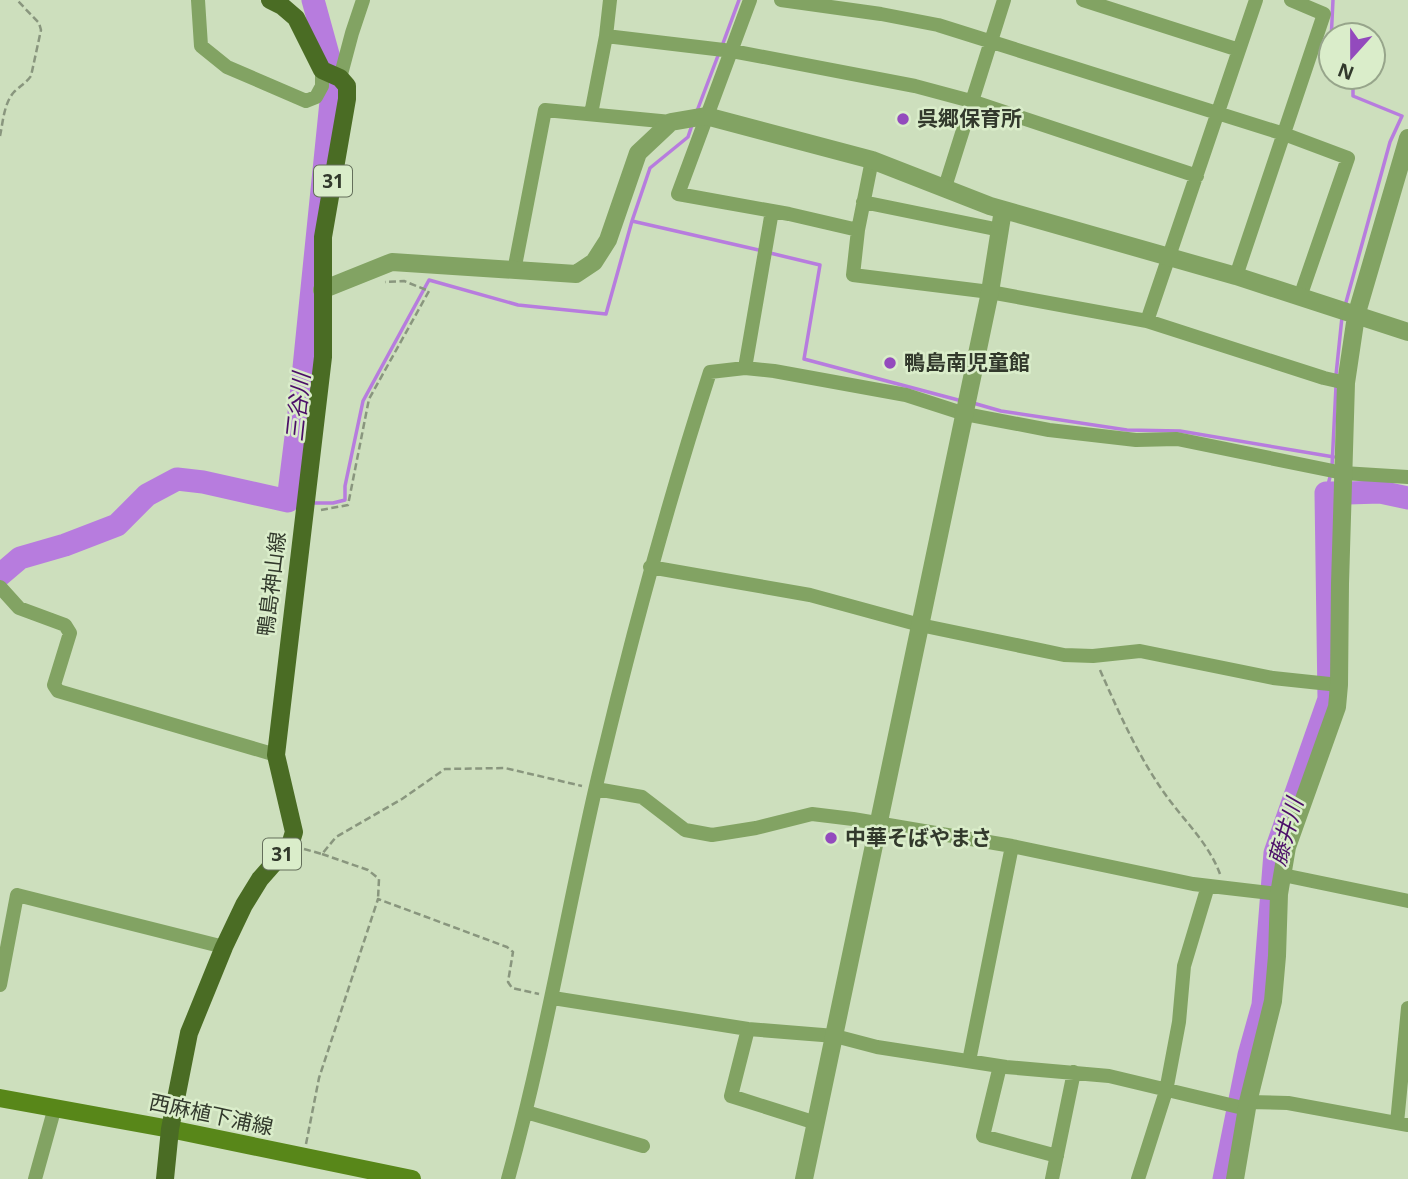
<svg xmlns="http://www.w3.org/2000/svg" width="1408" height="1179" font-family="'Noto Sans','Noto Sans JP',sans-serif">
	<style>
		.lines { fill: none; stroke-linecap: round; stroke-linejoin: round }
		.stream { stroke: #b77cde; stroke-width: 3.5 }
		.river { stroke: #b77cde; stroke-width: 23 }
		.path { stroke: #89967e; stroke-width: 2.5; stroke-dasharray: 7 3.5; stroke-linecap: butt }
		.minor { stroke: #82a363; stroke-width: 14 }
		.tertiary { stroke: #82a363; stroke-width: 18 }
		.secondary { stroke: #588719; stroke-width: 18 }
		.primary { stroke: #4a6c24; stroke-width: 18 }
		.poi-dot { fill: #934abd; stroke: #daedca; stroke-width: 2.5 }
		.labels { text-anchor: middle; stroke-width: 5; stroke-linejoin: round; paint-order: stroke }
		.shield { fill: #daedca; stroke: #646f5b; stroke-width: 2 }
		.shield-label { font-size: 19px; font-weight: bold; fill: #32392c }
		.poi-label { font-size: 21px; font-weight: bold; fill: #32392c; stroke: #daedca; text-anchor: start }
		.street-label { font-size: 21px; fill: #32392c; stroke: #daedca }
		.water-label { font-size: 23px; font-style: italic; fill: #4b0e68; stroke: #daedca }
	</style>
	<rect width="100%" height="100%" fill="#cddfbd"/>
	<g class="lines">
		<path class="stream" d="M1331,41L1333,0
			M722,46L739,0
			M697,111L719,53
			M632,221L763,251
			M770,253L820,265L804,359L962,401
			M1345,306L1390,142L1402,116L1353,96V77
			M1336,375L1342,317
			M973,403L1001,411L1127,430L1180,431L1334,457
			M1332,466L1336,386
			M1326,493L1331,473
			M288,501L300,502
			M311,503H333L345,500V486L363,401L429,280L518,305L606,314L632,221L650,168L688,137L692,125"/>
		<path class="river" d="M1348,493L1380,492L1408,498
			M0,575L20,558L65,545L117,525L147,495L177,479L203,482L288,501L301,397L333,82L329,58L313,0
			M1224,1179L1249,1055L1263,1005L1275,853L1329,699L1326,493H1334"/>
		<path class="path" d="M0,136C3,122 4,103 14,92C20,86 26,83 31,76L41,30L39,23L17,0
			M321,510L348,505L369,399L429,291L404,281L385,282
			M1100,670C1119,713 1138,756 1165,794C1184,821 1208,842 1220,874
			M304,849L322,854L336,837L402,799L445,769L505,768L582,786
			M322,854L368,870L379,879L378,899
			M306,1144L319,1078L378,899L507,947L513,952L508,982L512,988L539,994"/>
		<path class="minor" d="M198,0L201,46L227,67L306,101L316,97L322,86V70
			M750,0L678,194L789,214L858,230
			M781,0L881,14L938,25L1284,134L1348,158L1300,297
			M1083,0L1239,50
			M606,36L732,51L915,86L971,101L1197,176
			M340,78L352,33L363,0
			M591,114L606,36L610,0
			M872,160L858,230L853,275L990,292L1147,321L1324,378L1346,383
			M945,187L1004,0
			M863,202L1000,230
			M514,271L545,110L671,122
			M1236,276L1324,14L1291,0
			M1147,321L1256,0
			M745,368L772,211
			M650,567L810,595L920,625L1064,655L1093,656L1140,651L1273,678L1339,685
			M0,587L19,608L65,625L70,633L54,685L58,691L276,755
			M596,789L642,797L685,830L712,835L756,828L812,814L853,819L1012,846L1193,884L1279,894
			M1283,875L1408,901
			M0,985L17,895L224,947
			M553,998L748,1029L835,1036L877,1047L1006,1067L1109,1076L1247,1109
			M748,1029L731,1096L816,1123
			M969,1061L1012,846
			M1000,1066L983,1136L1057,1156
			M1248,1102L1288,1103L1408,1125
			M526,1112L643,1146
			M1397,1123L1408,1008
			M35,1179L55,1107
			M508,1179C544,1049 566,917 596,786C629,646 666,508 710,372L745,368L774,371L906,395L965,414L1049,430L1136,440L1177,439L1343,473L1408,477
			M1052,1179L1074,1072
			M1138,1179L1166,1091L1179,1022L1184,966L1208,886"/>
		<path class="tertiary" d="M322,290L392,262L576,274L594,262L608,240L638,153L671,122L706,116L872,160L990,206L1236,276L1408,332
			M804,1179L990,292L1003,210
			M1235,1179L1248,1102L1273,1001L1277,956L1279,894L1287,847L1337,707L1339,685L1340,584L1346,383L1356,316L1408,138"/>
		<path class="secondary" d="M0,1098L170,1129L412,1179"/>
		<path class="primary" d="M165,1179L170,1129L189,1033L224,947L244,905L260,879L290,845L294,832L276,755L323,357V237L347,99V86L340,78L322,70L296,18L282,6L270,0"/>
	</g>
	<g class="poi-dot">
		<circle cx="903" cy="119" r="7"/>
		<circle cx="890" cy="363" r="7"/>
		<circle cx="831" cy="838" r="7"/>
	</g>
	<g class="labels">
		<g class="shield">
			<rect x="314" y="165.5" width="38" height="31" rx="5"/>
			<rect x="263" y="838.5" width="38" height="31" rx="5"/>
		</g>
		<g class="shield-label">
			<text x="333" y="188">31</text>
			<text x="282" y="861">31</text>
		</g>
		<g class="poi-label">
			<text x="917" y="126">呉郷保育所</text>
			<text x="904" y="370">鴨島南児童館</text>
			<text x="845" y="845">中華そばやまさ</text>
		</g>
		<g class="street-label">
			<text transform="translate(272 584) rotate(-83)" y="7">鴨島神山線</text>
			<text transform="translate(211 1115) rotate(12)" y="7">西麻植下浦線</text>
		</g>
		<g class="water-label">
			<text transform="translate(298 407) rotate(-84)" y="8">三谷川</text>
			<text transform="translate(1286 832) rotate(-74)" y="8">藤井川</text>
		</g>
	</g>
	<g transform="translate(1352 56) rotate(201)"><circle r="33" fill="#daedca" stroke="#97a58b" stroke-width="2"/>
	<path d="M0-5L12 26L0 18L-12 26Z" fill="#934abd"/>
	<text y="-10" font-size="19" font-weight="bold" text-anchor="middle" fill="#32392c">N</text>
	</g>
</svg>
